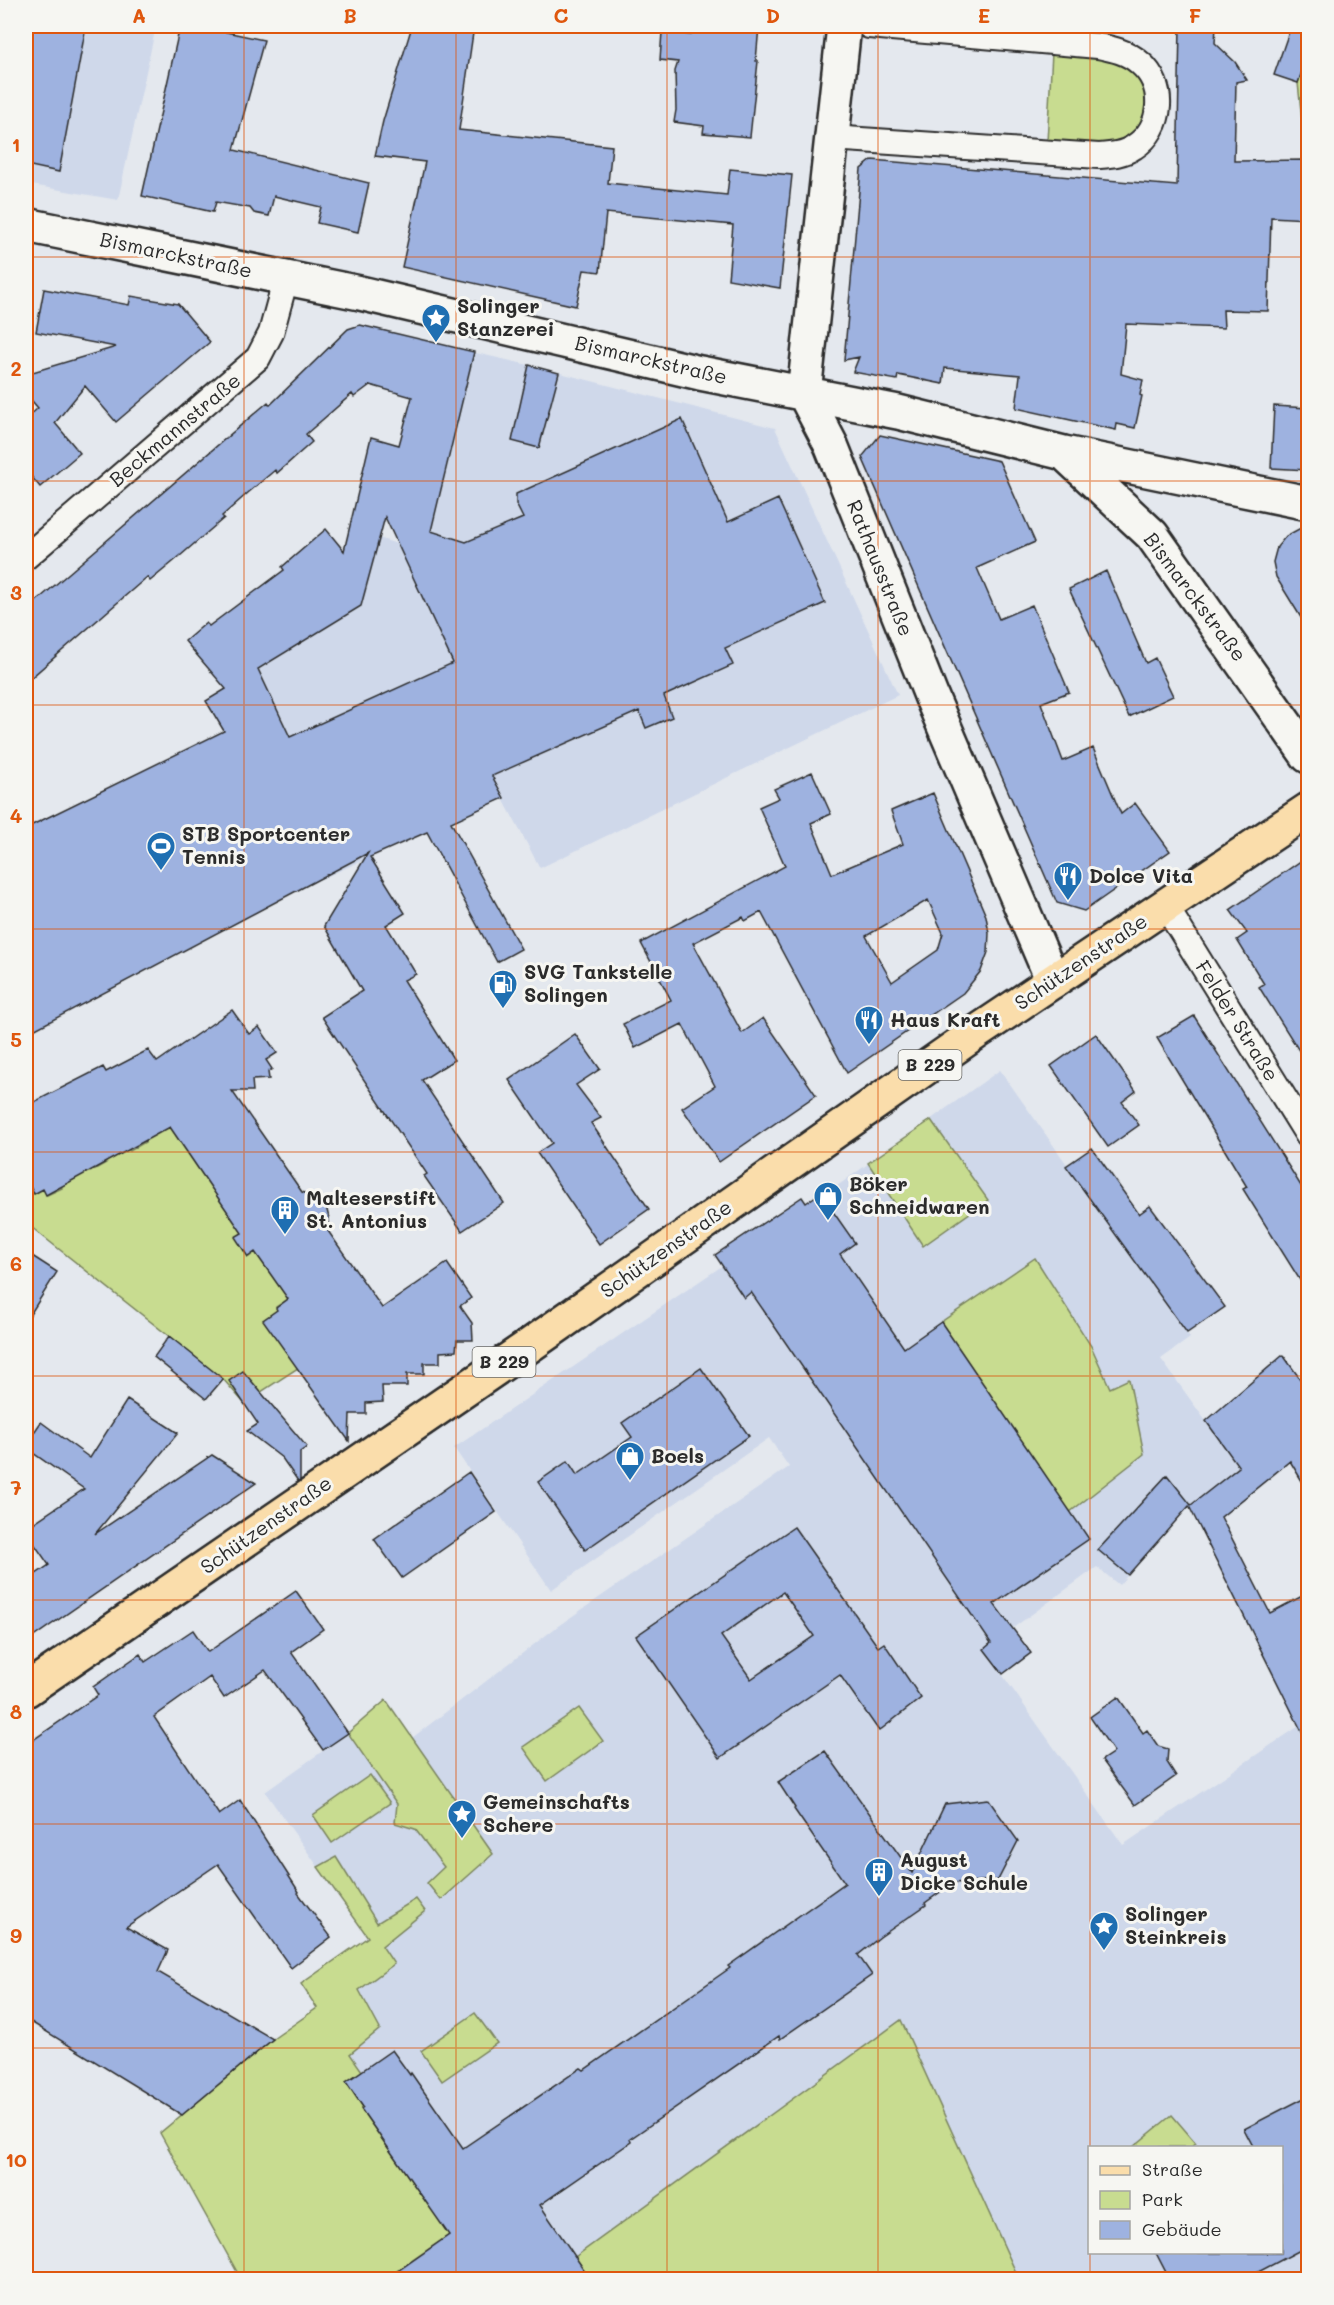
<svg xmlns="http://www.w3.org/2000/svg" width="1334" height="2305" font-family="Mali,sans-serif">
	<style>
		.built { fill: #cfd8ea; fill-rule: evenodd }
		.green { fill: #c8dc90; stroke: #7a845e; stroke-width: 1.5 }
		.building { fill: #9eb2e0; stroke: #2b2b2b; stroke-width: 1.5; fill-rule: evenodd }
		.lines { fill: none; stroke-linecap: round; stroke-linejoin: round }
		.street-casing { stroke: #2b2b2b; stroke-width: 28 }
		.secondary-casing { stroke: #2b2b2b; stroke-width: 38 }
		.primary-casing { stroke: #2b2b2b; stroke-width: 38 }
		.street { stroke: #f6f6f2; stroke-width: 24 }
		.secondary { stroke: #f6f6f2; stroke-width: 33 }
		.primary { stroke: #faddab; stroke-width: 33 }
		.grid { fill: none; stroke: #df570e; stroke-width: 1.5; stroke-opacity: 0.55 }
		.labels { text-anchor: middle; stroke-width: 6; stroke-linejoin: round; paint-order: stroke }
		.shield { fill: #f6f6f2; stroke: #686867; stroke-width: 1.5 }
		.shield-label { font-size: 18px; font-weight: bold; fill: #2b2b2b }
		.street-label { font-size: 20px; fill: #2b2b2b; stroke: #f6f6f2 }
		.poi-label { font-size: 20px; font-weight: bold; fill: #2b2b2b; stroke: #f6f6f2; text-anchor: start }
		.neatline { fill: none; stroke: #df570e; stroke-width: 2 }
		.grid-label { font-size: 20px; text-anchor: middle; font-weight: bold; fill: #df570e }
	</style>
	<rect width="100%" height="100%" fill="#e4e8ee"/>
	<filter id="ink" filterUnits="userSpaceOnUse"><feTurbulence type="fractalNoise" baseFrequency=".0167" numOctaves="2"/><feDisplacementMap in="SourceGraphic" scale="12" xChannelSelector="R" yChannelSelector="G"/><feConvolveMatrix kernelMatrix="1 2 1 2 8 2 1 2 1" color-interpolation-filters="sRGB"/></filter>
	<g filter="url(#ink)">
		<path class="built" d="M26,26H156L118,200L26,184Z
			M436,344L529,365L775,428L898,695L540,868L503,799L305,886L224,731L207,702L361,605L379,538L397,544L401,533L426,529L442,486L458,424L408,412L411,395Z
			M1000,1070L1190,1338L1161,1359L1239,1467L1191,1504L1119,1585L1097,1567L984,1649L1123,1845L1308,1720V2279H1019L901,2020L576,2257L591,2279H385L455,2231L428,2205L361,2109L363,2107L346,2082L362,2070L301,1984L368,1937L265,1792L348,1733L386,1700L412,1738L558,1626L789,1467L769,1438L551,1590L454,1448L722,1266L715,1255L802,1197L806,1203L821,1193L823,1196ZM1090,2148H1282V2252H1090Z"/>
		<path class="green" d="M1052,53L1110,58L1137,69L1151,106L1135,135L1110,145L1047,142Z
			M1308,54V177L1298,83Z
			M931,1120L988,1200L923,1246L868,1163Z
			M166,1121L242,1233L249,1257L255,1252L288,1299L276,1307L298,1368L244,1403L223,1379L26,1223V1179L34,1194L43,1189L47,1195L62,1188L59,1180L87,1166L90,1172L106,1163L103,1157L125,1144L130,1151L145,1142L141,1135Z
			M1035,1258L1091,1346L1110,1388L1129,1379L1144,1454L1070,1512L941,1322Z
			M386,1700L493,1854L441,1900L427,1883L444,1867L415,1829L395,1823L397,1804L348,1733Z
			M579,1708L603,1741L547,1781L523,1747Z
			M370,1775L390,1803L332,1843L313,1815Z
			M336,1857L377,1923L416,1899L425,1911L382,1946L394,1964L359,1990L380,2029L350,2054L362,2071L346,2082L363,2107L361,2109L428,2205L455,2231L385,2279H241L160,2133L273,2039L317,2008L301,1984L368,1937L318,1867Z
			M475,2013L497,2043L442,2081L421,2051Z
			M901,2020L1019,2279H591L575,2257Z
			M1172,2115L1196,2143L1190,2147H1133Z"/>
		<path class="building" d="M26,26H86L59,172L26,165Z
			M180,26H198L264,40L234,150L369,183L358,232L317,223L321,207L274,196L269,216L254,213L250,208L216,202L213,212L142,196Z
			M412,26H474L459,130L612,146L608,183L727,195L730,169L792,175L780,288L728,279L733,225L606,213L600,272L584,270L576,306L402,267L425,162L375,156L383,121Z
			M692,26H759L756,61H758L750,137L703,133L704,126L674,122L676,110L675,71L678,62L660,60L662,32L691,35Z
			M1180,26H1216L1215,43L1235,62L1247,80L1236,82L1234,161L1307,160L1308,219L1271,217L1268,311L1223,310L1224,328L1126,324L1121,374L1143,380L1140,395L1142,396L1135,428L1117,424L1116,430L1016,408L1020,375L945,368L943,384L898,375L897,380L853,372L859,357L844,360L861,169L872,160L1177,186Z
			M1291,26H1308V54L1298,83L1274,75Z
			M44,289L129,305L131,296L178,304L210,342L116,422L85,386L55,423L80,453L40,487L26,470V419L38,408L26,394V374L116,347L36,332Z
			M360,325L474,352L431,531L466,542L523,518L516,504V494L682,419L728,522L778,499L825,603L725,648L733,665L664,696L672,717L646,728L639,711L492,776L504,798L451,822L521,949L497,962L427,832L370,857L405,913L386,925L416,974L404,980L454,1060L422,1080L504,1203L462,1231L424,1176L427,1174L322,1017L362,991L324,926L368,853L26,1034V828L224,731L206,701L226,689L185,641L206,623L209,626L284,570L282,567L326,529L344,551L371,437L399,445L412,397L370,385L354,397L352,394L306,434L312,442L277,473L275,470L249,492L222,516L224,518L173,562L150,581L147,577L26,682V610L268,402L270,405L348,329ZM385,517L453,663L290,737L258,669L361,606Z
			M529,365L559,373L539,448L512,441Z
			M1274,406L1308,408V470L1271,468Z
			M880,435L999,461L1035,542L977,568L999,619L1032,605L1069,692L1041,703L1063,761L1093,748L1121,814L1135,803L1170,851L1084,911L1057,903L862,457Z
			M1308,524V629L1276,577L1273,562L1277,547L1286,536Z
			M1106,571L1146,663L1155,658L1173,696L1129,717L1069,589Z
			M812,772L831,814L811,823L832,874L903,844L891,811L933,793L986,916L989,933L988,952L981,971L963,993L847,1073L761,912L745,921L743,917L693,943L742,1033L763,1018L816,1095L719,1162L682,1108L715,1086L682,1024L635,1048L623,1024L671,1000L641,943L785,866L759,807L779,798L774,789ZM928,900L943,933L938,950L892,982L866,936Z
			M1308,856V1065L1259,987L1264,984L1237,940L1247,933L1230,910Z
			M232,1010L249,1034L259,1027L277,1053L266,1060L272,1069L268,1072L269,1079L252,1080L253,1091H232L302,1192L317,1197L326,1206L329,1218L328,1231L382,1308L447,1263L471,1298L460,1306L472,1323L473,1340H457L456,1351L440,1352V1363H424V1374H407V1386H382L383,1402L366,1403V1414H350L349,1441L263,1320L277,1310L276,1308L288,1299L255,1252L248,1257L235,1237L242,1233L170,1127L46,1195L43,1189L34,1194L26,1179V1116L34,1111L30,1104L103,1067L106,1072L148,1050L157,1062Z
			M1194,1016L1308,1197V1293L1243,1189L1247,1187L1157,1038Z
			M575,1034L600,1069L576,1085L601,1118L591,1123L649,1209L599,1244L537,1153L552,1143L509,1080Z
			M1096,1034L1136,1091L1122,1102L1139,1125L1108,1147L1051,1066Z
			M1092,1148L1139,1214L1150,1206L1225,1307L1187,1333L1066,1166Z
			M820,1193L855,1243L840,1254L904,1348L941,1322L1089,1539L994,1604L1031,1653L1003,1674L984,1649L991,1643L751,1292L744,1298L715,1255L802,1197L806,1203Z
			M26,1252L57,1272L26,1321Z
			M169,1336L223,1379L206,1399L154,1357Z
			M1283,1355L1308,1390V1491L1290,1461L1221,1517L1270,1613L1308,1593V1744L1189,1506L1128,1575L1098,1550L1167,1475L1191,1505L1239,1467L1206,1421Z
			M701,1368L749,1436L585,1550L538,1482L568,1461L577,1475L632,1437L622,1423Z
			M243,1371L307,1447L300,1452V1480L298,1481L282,1458L247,1431L258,1424L229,1381Z
			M127,1400L178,1433L95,1534L212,1455L256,1483L26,1642V1581L49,1565L26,1532V1528L84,1489L26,1448V1444L41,1422L90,1458Z
			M469,1472L496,1512L402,1578L374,1539Z
			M794,1527L878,1647L884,1643L921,1698L879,1731L840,1675L720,1758L636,1636ZM783,1592L814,1636L751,1679L721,1636Z
			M296,1591L323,1629L291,1652L348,1733L323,1750L265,1670L224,1698L210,1677L154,1717L219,1815L240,1800L299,1892L298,1893L331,1937L291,1968L218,1864L126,1927L168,1950L158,1972L273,2039L182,2115L26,2019V1745L98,1695L93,1687L140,1654L145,1662L193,1630L208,1652Z
			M1118,1697L1143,1733L1147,1730L1158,1746L1168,1749L1167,1762L1176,1776L1135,1805L1102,1760L1114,1752L1090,1717Z
			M825,1751L912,1873L945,1804L988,1799L1018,1841L998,1880L953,1883L925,1903L926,1905L880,1937L858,1955L872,1975L780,2039L779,2036L630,2139L631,2142L540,2205L591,2280H385L449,2235L361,2109L363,2107L346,2082L392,2050L410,2075L411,2073L463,2148L581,2068L584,2070L730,1968L728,1966L845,1883L794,1809L795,1808L778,1782Z
			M1308,2096V2246L1243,2280H1170L1156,2253H1281V2148H1254L1244,2129Z"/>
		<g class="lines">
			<g class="street-casing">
				<path id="street" d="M831,138L1099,156C1111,155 1124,154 1134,147C1164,128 1166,85 1140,63C1128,52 1113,49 1098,46L869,26
					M26,557L258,358L271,333L286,278
					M1165,905L1308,1136"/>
			</g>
			<g class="secondary-casing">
				<path id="secondary" d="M844,26L804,393L831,445L932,698L1053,981
					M26,225L360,293L700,373L898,412L1064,453L1308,503
					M1064,453L1152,535L1308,756"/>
			</g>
			<g class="primary-casing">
				<path id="primary" d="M26,1690L523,1350L974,1034L1308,810"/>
			</g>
			<use href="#street" class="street"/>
			<use href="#secondary" class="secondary"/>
			<use href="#primary" class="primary"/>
		</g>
	</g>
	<path class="grid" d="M244,26V2280M456,26V2280M667,26V2280M878,26V2280M1090,26V2148M26,257H1308M26,481H1308M26,705H1308M26,929H1308M26,1152H1308M26,1376H1308M26,1600H1308M26,1824H1308M26,2048H1308M1090,2252V2280"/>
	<defs>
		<g id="sight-pin" transform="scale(1.5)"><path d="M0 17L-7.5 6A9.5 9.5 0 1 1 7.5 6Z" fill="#1f6fb2" stroke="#f6f6f2"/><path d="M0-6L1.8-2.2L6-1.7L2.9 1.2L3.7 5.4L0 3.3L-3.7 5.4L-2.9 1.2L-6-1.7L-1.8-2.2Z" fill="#fff"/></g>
		<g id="stadium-pin" transform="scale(1.5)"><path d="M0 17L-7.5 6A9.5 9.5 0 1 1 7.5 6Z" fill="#1f6fb2" stroke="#f6f6f2"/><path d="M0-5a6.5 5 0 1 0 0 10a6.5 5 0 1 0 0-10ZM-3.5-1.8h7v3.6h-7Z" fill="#fff"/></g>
		<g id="restaurant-pin" transform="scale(1.5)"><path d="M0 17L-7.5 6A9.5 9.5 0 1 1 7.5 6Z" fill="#1f6fb2" stroke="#f6f6f2"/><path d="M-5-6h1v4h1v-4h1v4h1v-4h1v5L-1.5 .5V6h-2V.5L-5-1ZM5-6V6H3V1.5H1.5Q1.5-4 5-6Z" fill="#fff"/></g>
		<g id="fuel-pin" transform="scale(1.5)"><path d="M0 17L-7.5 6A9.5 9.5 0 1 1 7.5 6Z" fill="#1f6fb2" stroke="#f6f6f2"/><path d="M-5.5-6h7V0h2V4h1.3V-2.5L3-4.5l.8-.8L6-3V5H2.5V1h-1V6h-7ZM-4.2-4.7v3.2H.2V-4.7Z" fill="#fff"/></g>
		<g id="shop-pin" transform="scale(1.5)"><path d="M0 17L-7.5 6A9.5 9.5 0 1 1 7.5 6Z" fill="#1f6fb2" stroke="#f6f6f2"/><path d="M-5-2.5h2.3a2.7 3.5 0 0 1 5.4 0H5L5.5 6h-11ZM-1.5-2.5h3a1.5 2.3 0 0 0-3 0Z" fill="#fff"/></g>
		<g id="building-pin" transform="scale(1.5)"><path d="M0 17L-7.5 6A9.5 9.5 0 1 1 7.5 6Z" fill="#1f6fb2" stroke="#f6f6f2"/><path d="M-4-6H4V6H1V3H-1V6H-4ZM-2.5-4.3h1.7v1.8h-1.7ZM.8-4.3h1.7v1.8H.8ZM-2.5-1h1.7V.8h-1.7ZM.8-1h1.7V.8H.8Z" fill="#fff"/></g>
	</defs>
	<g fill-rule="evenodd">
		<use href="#sight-pin" x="436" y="318"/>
		<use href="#stadium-pin" x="161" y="846"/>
		<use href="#restaurant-pin" x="1068" y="876"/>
		<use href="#fuel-pin" x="503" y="984"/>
		<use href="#restaurant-pin" x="869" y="1020"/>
		<use href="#shop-pin" x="828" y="1196"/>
		<use href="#building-pin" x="285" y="1210"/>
		<use href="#shop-pin" x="630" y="1456"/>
		<use href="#sight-pin" x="462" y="1814"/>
		<use href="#building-pin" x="879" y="1872"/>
		<use href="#sight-pin" x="1104" y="1926"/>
	</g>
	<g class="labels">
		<g class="shield">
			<rect x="898.5" y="1050" width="63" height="30" rx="4.5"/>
			<rect x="472.5" y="1347" width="63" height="30" rx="4.5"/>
		</g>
		<g class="shield-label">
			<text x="930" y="1071">B 229</text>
			<text x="504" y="1368">B 229</text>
		</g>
		<g class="street-label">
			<text transform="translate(176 255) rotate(12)" y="7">Bismarckstraße</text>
			<text transform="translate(651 360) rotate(13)" y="7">Bismarckstraße</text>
			<text transform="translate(175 430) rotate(-40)" y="7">Beckmannstraße</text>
			<text transform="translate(880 568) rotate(68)" y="7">Rathausstraße</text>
			<text transform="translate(1195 597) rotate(53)" y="7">Bismarckstraße</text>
			<text transform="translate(1081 962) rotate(-34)" y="7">Schützenstraße</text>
			<text transform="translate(1237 1021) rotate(58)" y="7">Felder Straße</text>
			<text transform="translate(666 1249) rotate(-35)" y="7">Schützenstraße</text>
			<text transform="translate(266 1525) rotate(-35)" y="7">Schützenstraße</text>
		</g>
		<g class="poi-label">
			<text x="457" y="313">Solinger<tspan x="457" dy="23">Stanzerei</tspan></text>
			<text x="182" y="841">STB Sportcenter<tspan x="182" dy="23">Tennis</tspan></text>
			<text x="1089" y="883">Dolce Vita</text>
			<text x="524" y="979">SVG Tankstelle<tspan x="524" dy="23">Solingen</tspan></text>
			<text x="890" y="1027">Haus Kraft</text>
			<text x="849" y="1191">Böker<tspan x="849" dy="23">Schneidwaren</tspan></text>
			<text x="306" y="1205">Malteserstift<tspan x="306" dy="23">St. Antonius</tspan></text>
			<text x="651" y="1463">Boels</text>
			<text x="483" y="1809">Gemeinschafts<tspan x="483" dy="23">Schere</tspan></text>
			<text x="900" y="1867">August<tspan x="900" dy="23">Dicke Schule</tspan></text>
			<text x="1125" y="1921">Solinger<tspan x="1125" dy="23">Steinkreis</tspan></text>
		</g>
	</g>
	<rect width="1334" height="2305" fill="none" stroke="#f6f6f2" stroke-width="66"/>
	<rect x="1088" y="2146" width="195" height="108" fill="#f6f6f2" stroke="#a5a5a2" stroke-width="1.5"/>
	<rect x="1100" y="2166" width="30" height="9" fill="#faddab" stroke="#a5a5a2" stroke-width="1.5"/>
	<text x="1142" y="2176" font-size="18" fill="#2b2b2b">Straße</text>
	<rect x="1100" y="2191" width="30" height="18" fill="#c8dc90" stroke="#a5a5a2" stroke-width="1.5"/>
	<text x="1142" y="2206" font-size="18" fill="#2b2b2b">Park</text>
	<rect x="1100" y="2221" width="30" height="18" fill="#9eb2e0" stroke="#a5a5a2" stroke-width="1.5"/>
	<text x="1142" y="2236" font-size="18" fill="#2b2b2b">Gebäude</text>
	<rect x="33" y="33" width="1268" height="2239" class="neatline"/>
	<g class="grid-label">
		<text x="139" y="23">A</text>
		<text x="350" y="23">B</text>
		<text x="561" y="23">C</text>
		<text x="773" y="23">D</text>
		<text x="984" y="23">E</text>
		<text x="1195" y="23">F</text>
		<text x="16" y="152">1</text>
		<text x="16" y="376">2</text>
		<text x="16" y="600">3</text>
		<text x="16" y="823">4</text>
		<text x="16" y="1047">5</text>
		<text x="16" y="1271">6</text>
		<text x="16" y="1495">7</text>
		<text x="16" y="1719">8</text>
		<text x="16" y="1943">9</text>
		<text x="16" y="2167">10</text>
	</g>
</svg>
